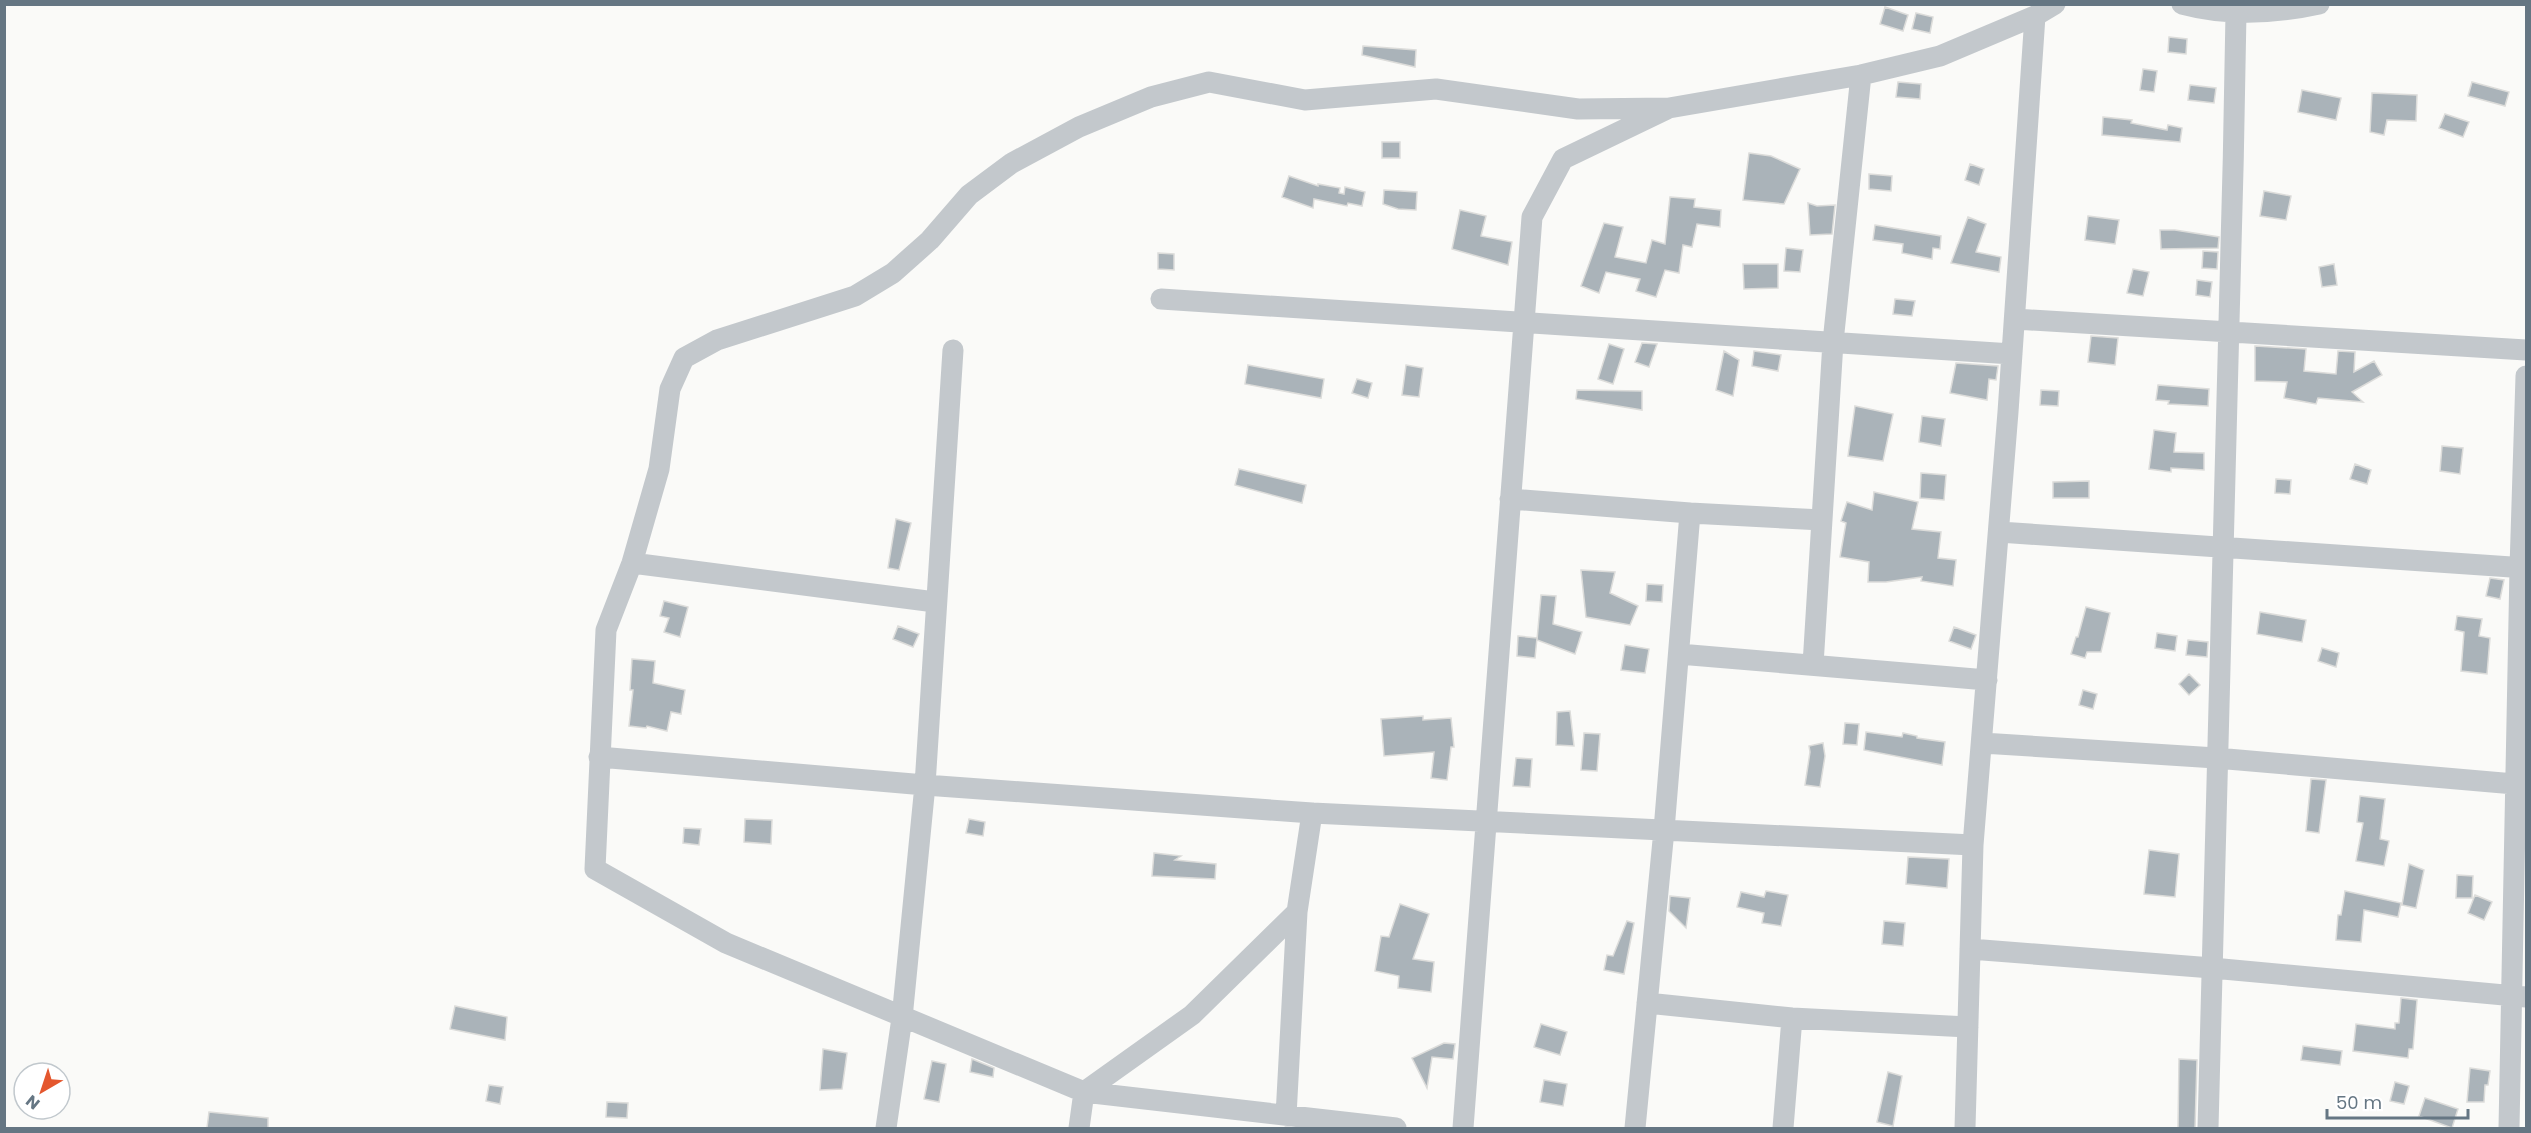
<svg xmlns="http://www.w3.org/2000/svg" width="2531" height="1133" font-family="Poppins,sans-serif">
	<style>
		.building { fill: #aab3b9; stroke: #dcdcda; stroke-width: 1.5 }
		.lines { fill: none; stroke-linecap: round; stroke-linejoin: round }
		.minor { stroke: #c3c8cc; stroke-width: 21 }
	</style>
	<rect width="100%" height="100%" fill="#fafaf8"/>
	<path class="building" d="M1885,7L1908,15L1903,31L1880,24Z
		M1916,13L1933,17L1930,33L1912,29Z
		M2169,37L2187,39L2186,54L2168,52Z
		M1363,46L1416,50L1415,67L1362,55Z
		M2143,69L2157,71L2154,92L2140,90Z
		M1898,82L1921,84L1920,99L1896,97Z
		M2472,82L2509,92L2505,106L2468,96Z
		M2190,85L2216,88L2214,103L2188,100Z
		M2302,90L2341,98L2336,120L2298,112Z
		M2372,93L2417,95L2416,121L2387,120L2384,135L2370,132Z
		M2445,114L2469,122L2463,137L2439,128Z
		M2103,117L2132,120L2131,123L2167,130L2168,125L2182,128L2180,142L2102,135Z
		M1382,142H1400V158H1382Z
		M1749,153L1771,156L1800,169L1784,204L1743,200Z
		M1970,164L1984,169L1979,185L1965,180Z
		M1869,174L1892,176L1891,191L1869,189Z
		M1289,176L1318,186V184L1340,188L1339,193L1344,194L1345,187L1365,192L1362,206L1348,203L1347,206L1314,199L1313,208L1282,197Z
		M1384,190L1417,192L1416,210L1398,209L1383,204Z
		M2264,191L2291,196L2286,220L2260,216Z
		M1670,197L1695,199L1694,207L1721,210L1720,227L1697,224L1692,247L1683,245L1679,273L1665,270L1656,297L1636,291L1640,279L1606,272L1599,293L1581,286L1604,223L1623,227L1615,257L1646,263L1652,240L1665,244Z
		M1808,203L1817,206L1835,205L1832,234L1810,235Z
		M1460,210L1486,216L1481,236L1512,242L1508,265L1452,249Z
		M2088,216L2119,220L2115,244L2085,240Z
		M1968,217L1986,224L1976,252L2001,257L1999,272L1951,263Z
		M1875,225L1941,236L1940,249L1933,248L1932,259L1902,253L1903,244L1873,240Z
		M2160,230H2175L2219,237L2218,248L2161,249Z
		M1786,248L1803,250L1800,272L1784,271Z
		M2203,251L2218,252L2217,269L2202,268Z
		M1158,253L1174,254V270L1158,269Z
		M1743,264H1778V288L1744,289Z
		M2334,264L2337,285L2322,287L2319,267Z
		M2133,269L2149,272L2143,296L2127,293Z
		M2197,280L2212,282L2210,297L2196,295Z
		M1895,299L1915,301L1912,316L1893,314Z
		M2091,336L2118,338L2115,365L2088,362Z
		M1642,343L1657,344L1649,367L1635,362Z
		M1609,344L1624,349L1613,384L1598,379Z
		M2255,346L2306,349L2304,371L2336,374L2338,351L2355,352L2354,372L2374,361L2382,375L2352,392L2363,402L2318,398L2316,404L2284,398L2287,382L2255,381Z
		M1724,351L1739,360L1733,396L1716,390Z
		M1754,351L1781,355L1778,371L1752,366Z
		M1956,363L1998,366L1996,380L1989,379L1987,400L1950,393Z
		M1248,365L1324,379L1321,398L1245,384Z
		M1406,365L1423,368L1419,397L1402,395Z
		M1357,379L1372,383L1368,398L1352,393Z
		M2158,385L2209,389L2208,406L2168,404L2169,401L2156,400Z
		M1577,390L1642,391V410L1576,399Z
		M2041,390L2059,391L2058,406L2040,405Z
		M1855,406L1893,414L1883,461L1848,456Z
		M1922,416L1945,419L1941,446L1919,442Z
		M2154,430L2176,433L2174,452L2204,453V470L2171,468V472L2149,469Z
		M2442,446L2463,448L2460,474L2440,471Z
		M2355,464L2371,470L2367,484L2350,479Z
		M1239,469L1306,485L1302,503L1235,485Z
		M1921,473L1946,475L1944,500L1920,498Z
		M2276,479L2291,480L2290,494L2275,493Z
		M2089,481V498H2053V482Z
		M1874,492L1918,502L1912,529L1941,532L1938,558L1956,560L1953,586L1921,581L1922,577L1886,582H1868L1869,562L1840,557L1846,523L1841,521L1847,502L1872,510Z
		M896,519L911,523L899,570L888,568Z
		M1581,570L1615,572L1610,593L1638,606L1630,625L1586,617Z
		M2490,578L2504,580L2500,599L2486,596Z
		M1647,584L1663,585L1662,602L1646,601Z
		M1541,595L1556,596L1553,624L1582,632L1575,654L1537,640Z
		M664,601L688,607L680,637L664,632L669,618L660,616Z
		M2086,607L2110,613L2101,652H2087L2085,658L2071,654L2076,637H2078Z
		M2260,612L2306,620L2302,642L2257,634Z
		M2457,616L2482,619L2479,636L2490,638L2487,674L2461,671L2464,632L2455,630Z
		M898,626L919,634L913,647L893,639Z
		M1954,627L1976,635L1971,649L1949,641Z
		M2157,633L2177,636L2175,651L2155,648Z
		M1518,636L1537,638L1535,658L1517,656Z
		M2188,640L2208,642L2207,657L2186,655Z
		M1625,645L1649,649L1645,673L1621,670Z
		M2322,648L2339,653L2336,667L2318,661Z
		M632,659L655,661L653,683L685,690L681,714L671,712L667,731L647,726L646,728L629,726L633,690H630Z
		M2189,674L2200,685L2189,695L2179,684Z
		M2083,690L2097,694L2093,709L2079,705Z
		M1570,711L1574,746L1556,745L1557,712Z
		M1423,716V720L1451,718L1454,747H1451L1447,780L1431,778L1434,752L1384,756L1381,719Z
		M1845,723L1859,724L1857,745L1843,744Z
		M1866,732L1902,737L1903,733L1917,736V738L1945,742L1942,765L1864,750Z
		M1584,733L1600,734L1597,771L1581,770Z
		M1823,743L1825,756L1820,787L1805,785L1810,752L1809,746Z
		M1516,758L1532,759L1530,787L1513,786Z
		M2311,779L2326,780L2319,833L2306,831Z
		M2360,796L2385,799L2380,839L2389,841L2384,866L2356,861L2363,823L2357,822Z
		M745,819L772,820L771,844L744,842Z
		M969,819L985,822L983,836L966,833Z
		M684,828L701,829L699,845L683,843Z
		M2149,850L2179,854L2175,897L2144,894Z
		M1154,853L1181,856L1175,860L1216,864L1215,879L1152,876Z
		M1908,857L1949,859L1947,888L1906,884Z
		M2409,864L2424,870L2416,908L2402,905Z
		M2457,875L2473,876L2472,898H2456Z
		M1766,891L1788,895L1781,926L1762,923L1764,913L1737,907L1741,892L1764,897Z
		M2345,891L2401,903L2398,917L2364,910L2361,942L2336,940L2338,915H2341Z
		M2475,895L2492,902L2484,920L2468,913Z
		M1670,896L1690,898L1686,928L1669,911Z
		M1400,904L1429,914L1413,959L1434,962L1431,992L1398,988L1399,976L1375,971L1381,936L1389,937Z
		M1627,921L1634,923L1624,974L1604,970L1607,955L1613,956Z
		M1884,921L1905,923L1903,946L1882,944Z
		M2401,998L2417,1000L2413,1049H2409L2408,1058L2353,1051L2356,1024L2395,1029V1023H2399Z
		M455,1006L507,1017L505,1040L450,1029Z
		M1541,1024L1567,1032L1560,1055L1534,1047Z
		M1444,1043L1455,1044L1453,1059L1432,1057L1427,1088L1412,1058Z
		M2303,1046L2342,1051L2340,1065L2301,1060Z
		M823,1049L847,1053L842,1089L820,1090Z
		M972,1059L994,1068L993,1077L970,1072Z
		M2179,1059L2197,1060L2195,1128H2178Z
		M932,1061L946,1064L939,1102L924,1099Z
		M2470,1068L2490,1071L2488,1085H2485L2484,1102H2467Z
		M1888,1072L1902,1076L1893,1126L1877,1122Z
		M1544,1080L1567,1084L1563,1106L1540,1102Z
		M2395,1082L2409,1086L2404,1104L2390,1101Z
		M489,1085L503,1087L500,1104L486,1101Z
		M2425,1098L2458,1109L2452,1128L2419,1116Z
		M607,1102L628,1103L627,1118L606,1117Z
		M209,1112L268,1118V1128H207Z"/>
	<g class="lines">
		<path class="minor" d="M2182,4C2227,16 2274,14 2319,4
			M1161,299L2012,354
			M2015,319L2526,350
			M1510,499L1690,513L1822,520
			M1999,532L2526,568
			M632,563L935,602
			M1679,654L1987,680
			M1813,665L1833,342L1861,75
			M1982,743L2216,758L2526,785
			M599,757L925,785L1312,813L1973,845
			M1970,949L2212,968L2526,997
			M1647,1003L1792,1018L1968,1027
			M1286,1116L1297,912
			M886,1128L902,1018L925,785L953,350
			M1079,1128L1084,1092L1192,1015L1297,912L1312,813
			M1396,1128L1084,1092L726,943L595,869L606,630L632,563L659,469L670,389L684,358L717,340L855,296L893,273L930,240L969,195L1012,163L1079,127L1151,97L1209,82L1305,100L1436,89L1578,109L1669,108
			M1463,1128L1532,217L1563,159L1669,108L1861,75L1940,56L2035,16L2055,4
			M1635,1128L1664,830L1690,513
			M1783,1128L1792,1018
			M1965,1128L1973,845L2008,412L2035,16
			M2208,1128C2216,757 2230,385 2236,13
			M2509,1128L2520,568L2526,376"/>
	</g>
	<rect width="2531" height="1133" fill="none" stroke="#657683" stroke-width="12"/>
	<g transform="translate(42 1091) rotate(219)"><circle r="28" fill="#ffffff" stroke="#c1c8cd" stroke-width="1.5"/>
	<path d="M0-4.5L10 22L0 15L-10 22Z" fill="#e4572e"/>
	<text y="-9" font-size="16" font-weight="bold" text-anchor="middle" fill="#657683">N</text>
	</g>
	<path d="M2327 1109v9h141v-9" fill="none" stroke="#657683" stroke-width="3"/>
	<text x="2336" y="1109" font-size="18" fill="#657683" stroke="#ffffff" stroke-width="4.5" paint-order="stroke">50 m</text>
</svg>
